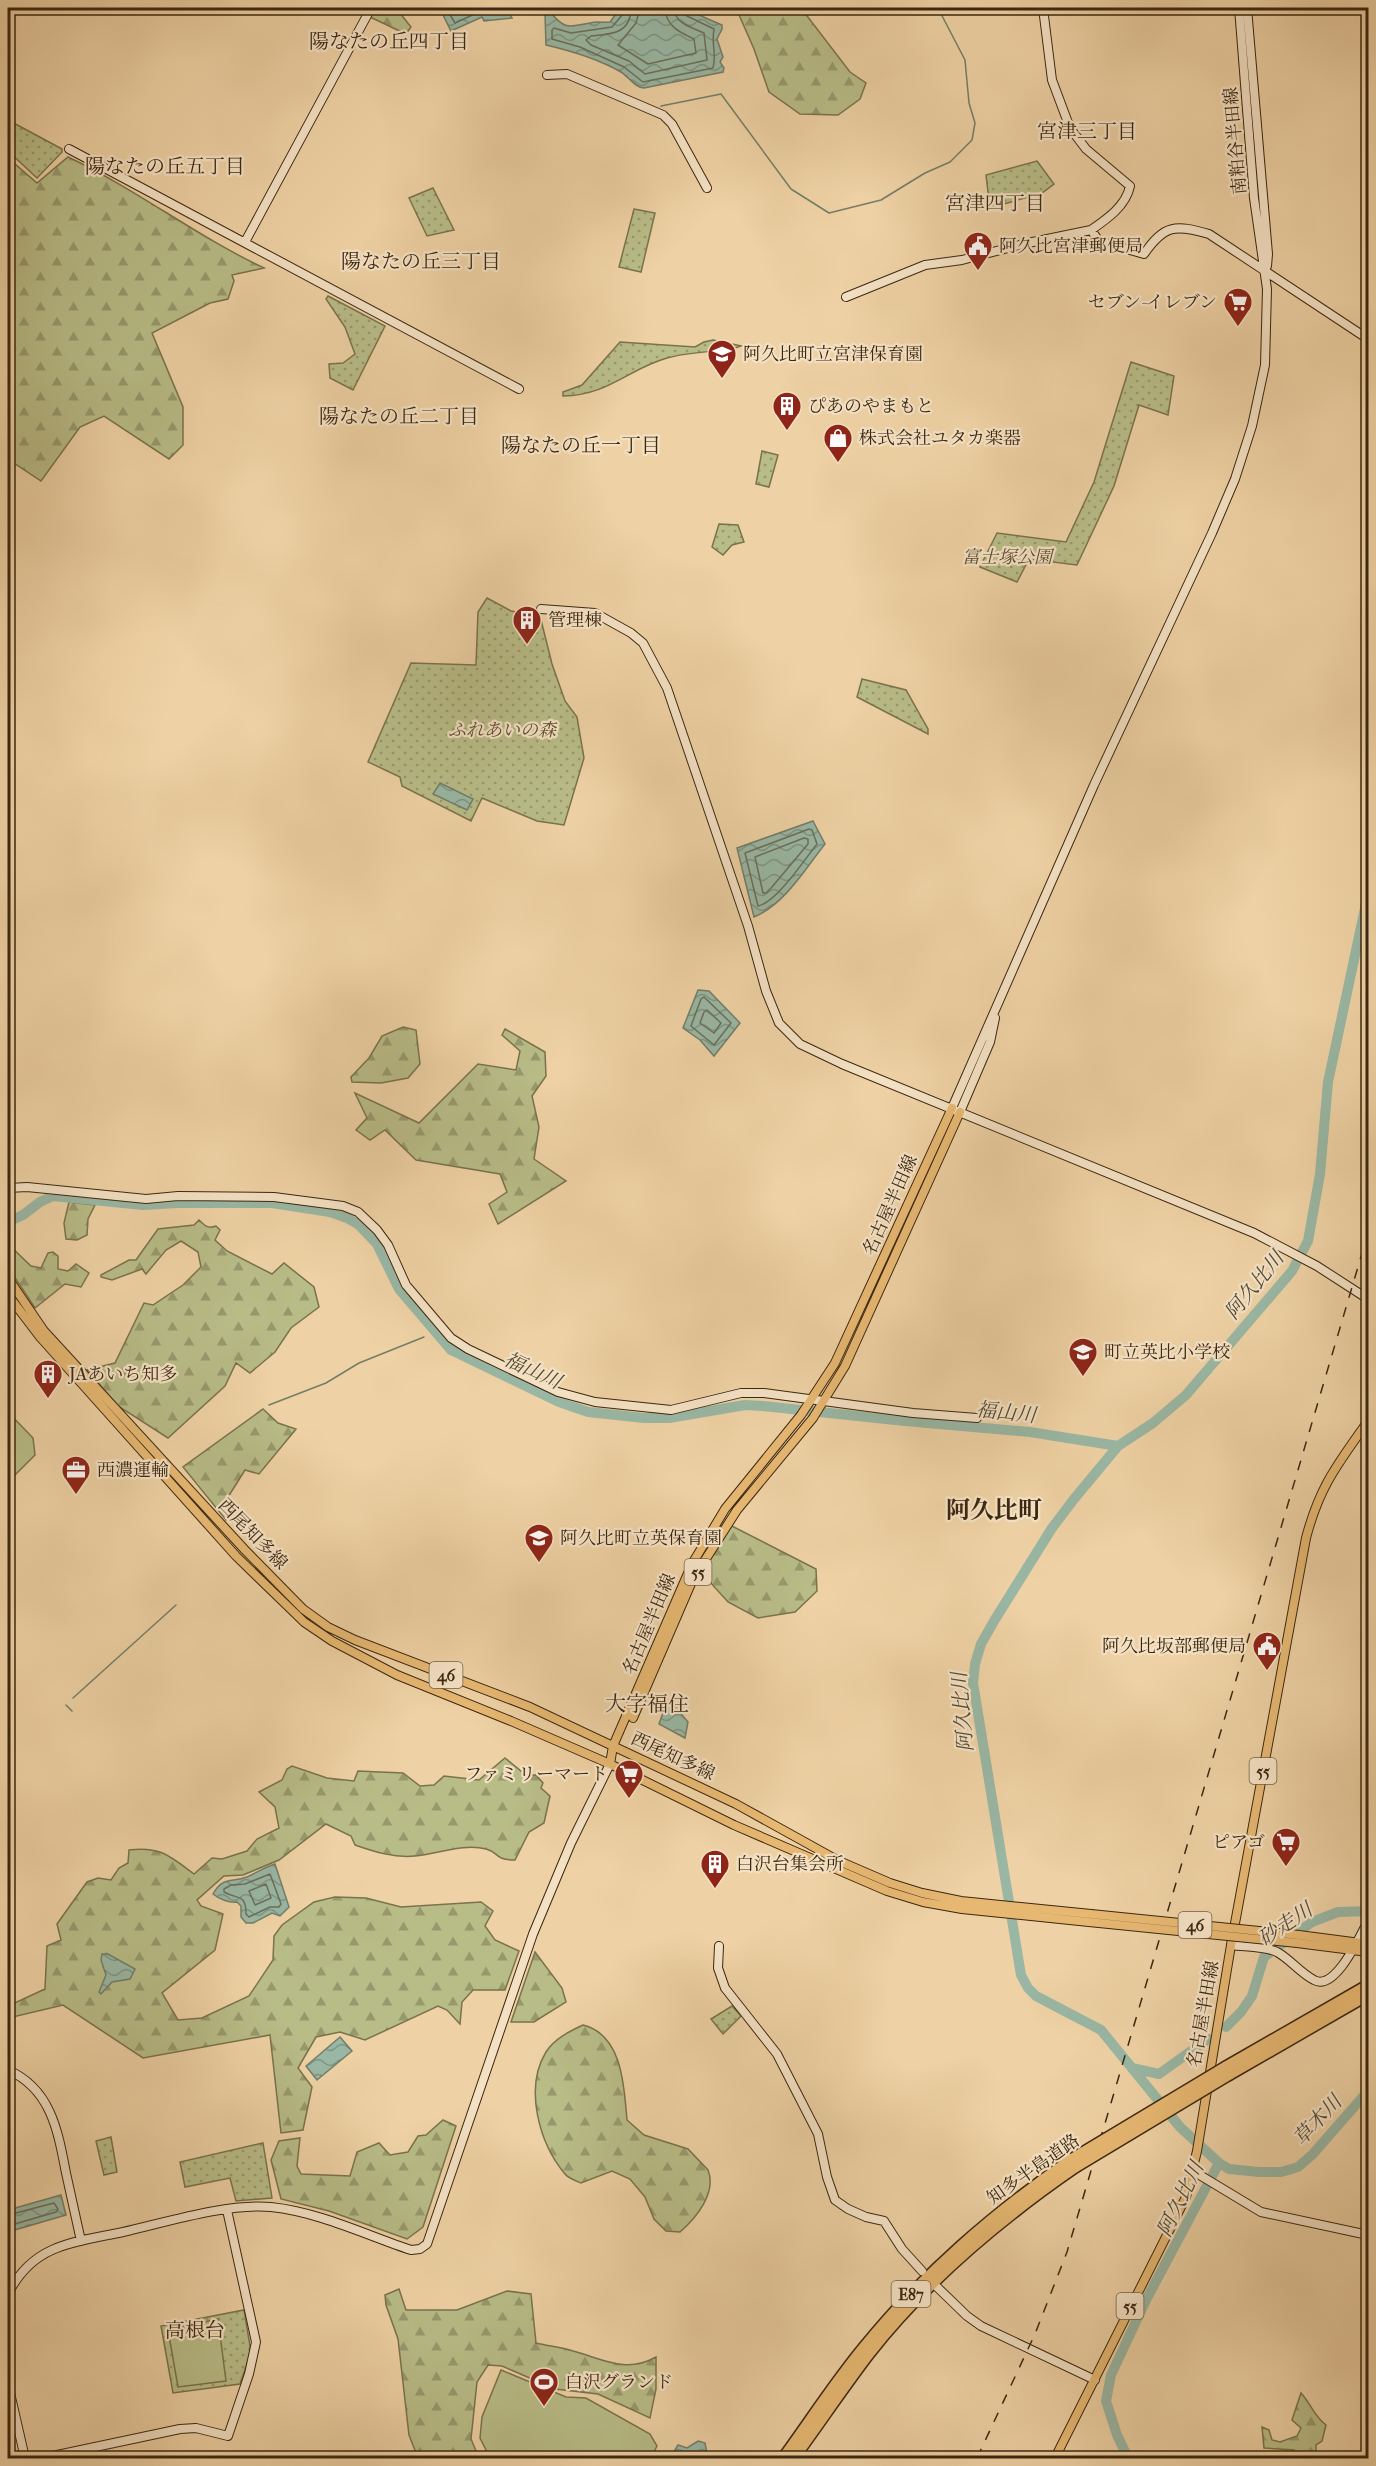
<svg xmlns="http://www.w3.org/2000/svg" width="1376" height="2466" font-family="'IM FELL French Canon','Noto Serif JP',serif">
	<style>
		.forest { fill: url(#forest-firs); stroke: #7a724c; stroke-width: 1.5 }
		.park { fill: url(#park-dots); stroke: #7a724c; stroke-width: 1.5 }
		.pitch { fill: #b8bc87; stroke: #7a724c; stroke-width: 1.5 }
		.water { fill: url(#water-waves); stroke: #737d69; stroke-width: 1.5 }
		.lines { fill: none; stroke-linecap: round; stroke-linejoin: round }
		.shore { stroke: #6a6f5a; stroke-width: 1.5 }
		.stream { stroke: #737d69; stroke-width: 1.5 }
		.river { stroke: #99b7a4; stroke-width: 10 }
		.secondary-casing { stroke: #3b2710; stroke-width: 10 }
		.primary-casing { stroke: #3b2710; stroke-width: 10 }
		.highway-casing { stroke: #3b2710; stroke-width: 13 }
		.secondary { stroke: #f4e1c4; stroke-width: 8 }
		.primary { stroke: #e7b872; stroke-width: 8 }
		.highway { stroke: #e7b872; stroke-width: 10 }
		.rail { stroke: #3b2710; stroke-width: 1.5; stroke-dasharray: 10 10; stroke-linecap: butt }
		.primary-bridge-casing { stroke: #3b2710; stroke-width: 10; stroke-linecap: butt }
		.highway-bridge-casing { stroke: #3b2710; stroke-width: 13; stroke-linecap: butt }
		.primary-bridge { stroke: #e7b872; stroke-width: 8 }
		.highway-bridge { stroke: #e7b872; stroke-width: 10 }
		.labels { text-anchor: middle; stroke-width: 4.5; stroke-linejoin: round; paint-order: stroke }
		.shield { fill: #f4e1c4; stroke: #725f46; stroke-width: 1.5 }
		.shield-label { font-size: 16px; font-weight: bold; fill: #3b2710 }
		.street-label { font-size: 18px; fill: #3b2710; stroke: #f4e1c4 }
		.poi-label { font-size: 18px; fill: #3b2710; stroke: #f4e1c4; text-anchor: start }
		.park-label { font-size: 18px; font-style: italic; fill: #5a4c2e; stroke: #f4e1c4 }
		.neighbourhood-label { font-size: 20px; fill: #3b2710; stroke: #f4e1c4 }
		.water-label { font-size: 20px; font-style: italic; fill: #524b35; stroke: #f4e1c4 }
		.quarter-label { font-size: 21px; fill: #3b2710; stroke: #f4e1c4 }
		.district-label { font-size: 24px; font-weight: bold; fill: #3b2710; stroke: #f4e1c4 }
	</style>
	<defs>
		<pattern id="forest-firs" width="22" height="20" patternUnits="userSpaceOnUse" patternTransform="scale(1.5)"><rect width="22" height="20" fill="#b8bc87"/><path d="M5 1l3.5 6h-7zM16 11l3.5 6h-7z" fill="#97996d"/></pattern>
		<pattern id="park-dots" width="8" height="8" patternUnits="userSpaceOnUse" patternTransform="scale(1.5)"><rect width="8" height="8" fill="#b8bc87"/><path d="M2 2h.1M6 6h.1" fill="none" stroke="#97996d" stroke-width="1.8" stroke-linecap="round"/></pattern>
		<pattern id="water-waves" width="16" height="10" patternUnits="userSpaceOnUse" patternTransform="scale(1.5)"><rect width="16" height="10" fill="#99b7a4"/><path d="M0 5q4-4 8 0t8 0" fill="none" stroke="#7e9584"/></pattern>
	</defs>
	<rect width="100%" height="100%" fill="#eed1a4"/>
	<filter id="stains"><feTurbulence type="fractalNoise" baseFrequency=".00333" numOctaves="4"/><feColorMatrix values="0 0 0 0 .2 0 0 0 0 .09 0 0 0 0 .02 0 0 0 .5 -.17"/></filter>
	<radialGradient id="worn" r=".72"><stop offset=".6" stop-color="#630" stop-opacity="0"/><stop offset="1" stop-color="#630" stop-opacity=".3"/></radialGradient>
	<path class="forest" d="M351,8H396L411,27L406,34Z
		M736,8H801L850,72L866,83L860,99L838,115L800,114L769,92L754,49Z
		M68,157C136,189 196,236 264,268L232,275L234,281L228,299L210,303L152,333L183,407V445L169,459L104,416L80,427L41,481L8,459V158L37,183Z
		M403,1027L416,1030L420,1064L408,1078L381,1083L352,1082L351,1077L369,1058L382,1036Z
		M505,1029L545,1052L546,1076L532,1096L539,1127L534,1159L566,1181L498,1224L489,1204L507,1192L500,1174L416,1160L385,1130L370,1140L356,1130L367,1118L355,1093L419,1123L478,1064L516,1070L520,1051L502,1035Z
		M69,1202L95,1205L88,1219L87,1235L77,1240L66,1239L64,1223Z
		M199,1220C205,1226 208,1229 216,1226L220,1230L215,1240L227,1251L272,1274L284,1263L314,1287L319,1307L291,1328L275,1352L250,1373L236,1363L225,1386L168,1438L118,1406L87,1370L115,1363L144,1303L153,1305L183,1285L201,1267L198,1252L181,1241L166,1250L146,1274L142,1269L112,1280L101,1277V1275L129,1260H136L158,1229L194,1225Z
		M8,1244L31,1266L41,1268L48,1253L53,1252L58,1256V1269L68,1271L76,1264L89,1273L81,1287L65,1284L35,1308L8,1267Z
		M263,1409L278,1423L296,1429L259,1474L245,1470L223,1505L222,1509L230,1516L226,1520L183,1467Z
		M728,1524L816,1569L817,1591L795,1612L758,1618L728,1602L709,1581L706,1550L716,1532Z
		M505,1758L526,1775H536L543,1783L541,1788L550,1796L544,1823L529,1832L515,1860C493,1860 500,1852 486,1849C464,1843 437,1854 415,1856C394,1858 375,1852 355,1845L351,1836L326,1824L279,1860L243,1875L224,1876L197,1900L201,1906L223,1914L215,1950L162,1993L178,2020L202,2018L249,1996L273,1960L274,1936L282,1925L314,1902L335,1897L366,1898L401,1907L481,1902L493,1911L485,1926L495,1940L519,1951L505,1990H473L462,2002L460,2024L447,2010L438,2006L365,2040L340,2032L316,2037L298,2068L312,2087L303,2130L281,2133L270,2035L143,2058L63,2005L13,2017L8,2006L45,1989L47,1946L61,1940L57,1924L87,1882L98,1878L111,1880L119,1868L128,1863L129,1850C160,1846 170,1856 194,1874L212,1858L222,1859L247,1851L257,1839L279,1828L275,1807L259,1792L282,1780L287,1769L292,1766L327,1778L354,1781L358,1771L403,1773L420,1786L434,1785L444,1776L479,1780Z
		M535,1952L562,1988L566,2002L534,2022H511Z
		M583,2025C623,2035 624,2087 627,2120L644,2135L688,2149L708,2170C717,2193 696,2218 680,2232L666,2231L654,2219L645,2197L630,2179L612,2171L581,2183C576,2181 568,2178 565,2174C539,2143 524,2088 546,2052C554,2039 570,2031 583,2025Z
		M443,2120L456,2126L423,2227L407,2239L329,2211L281,2199L271,2160L279,2141L300,2138L297,2166L301,2174L350,2176L357,2152L379,2143L390,2155L408,2152L418,2136L426,2135Z
		M399,2289L406,2310H457L507,2291L531,2294L536,2343C548,2346 561,2347 573,2351C603,2359 626,2374 656,2357V2389L650,2418L598,2394L555,2389L502,2366L488,2365L477,2382L471,2439L479,2458H418L409,2435L398,2339L386,2305L385,2295Z
		M1301,2393C1311,2404 1314,2416 1326,2425L1322,2441L1316,2445V2458H1293L1294,2450L1264,2448L1262,2427L1269,2430L1272,2440L1280,2442L1297,2436L1301,2428L1292,2420Z"/>
	<path class="park" d="M8,120L62,149V152L37,178L8,151Z
		M1037,161L1054,184L1042,193L990,208L986,175Z
		M433,188L454,230L427,236L409,198Z
		M634,209L655,213L641,272L619,267Z
		M328,296L385,326L353,390L330,378L329,364L343,363L355,354L345,327L326,299Z
		M713,340L741,346L732,349C711,352 688,352 667,358C628,369 609,395 563,396V392L582,385L620,342L695,347L704,342Z
		M1131,362L1174,376L1168,415L1139,405L1114,486L1077,565L1029,559L1017,582L980,567L997,533L1066,542L1094,482Z
		M762,451L778,455L769,487L756,484Z
		M719,524L738,525L744,542L732,545L723,555L712,547Z
		M487,598L511,611L540,616L552,664L565,701L577,717L584,758L564,825L537,821L482,798L471,821L402,786L400,777L368,762L411,663L476,665L478,612Z
		M862,679L906,690L928,729V734L857,697Z
		M732,2006L741,2016L723,2034L711,2019Z
		M111,2137L117,2172L104,2175L96,2141Z
		M263,2143L272,2198L236,2201L230,2178L185,2187L180,2162Z
		M244,2310L251,2352L240,2384L173,2393L161,2326Z"/>
	<path class="pitch" d="M8,1412L33,1438L35,1455L8,1482Z
		M218,2319L226,2381L178,2387L168,2330Z
		M501,2370L566,2397L586,2398L650,2434L657,2446L651,2458H490L480,2438L482,2417Z"/>
	<path class="water" d="M443,8H522L516,14H510L512,18L484,21L482,17L451,31L440,9Z
		M617,8H683L722,25V29L717,39L723,57L720,62L724,68L723,72L644,88C634,87 629,77 621,72C598,59 572,51 546,45L545,15L552,14C566,31 571,26 590,23C597,21 603,23 610,22L618,11Z
		M440,783L473,799L467,810L433,794Z
		M813,821L825,844C805,869 785,904 754,917L737,848Z
		M698,990L709,991L740,1023L714,1056L700,1040L683,1028Z
		M667,1702L679,1706L682,1715L688,1722L685,1738L659,1724Z
		M275,1864L289,1907L280,1916L272,1913L253,1923H246L241,1917V1906L237,1902C229,1903 219,1899 213,1894C223,1876 231,1883 247,1877C256,1873 265,1867 275,1864Z
		M102,1954H108L135,1969L130,1979L112,1982L101,1994L99,1992L106,1975L101,1960Z
		M340,2037L352,2051L317,2080L306,2066Z
		M61,2195L66,2215L8,2232V2210Z
		M698,2441L705,2443L708,2458H670L678,2445L687,2448Z"/>
	<g class="lines">
		<path class="shore" d="M446,8L455,23L479,12L504,13L511,8
			M624,8L623,14L612,27L571,33L554,28L552,30V39L580,47L624,67L643,82L713,68C717,54 711,45 714,29L685,15L681,8
			M631,8C631,35 609,34 591,36L586,40L591,45L629,61L645,74L707,60L704,33C691,27 675,24 674,8
			M640,8L636,23L618,45L648,64L696,53L694,39C679,32 666,26 665,8
			M809,829L812,830L817,844C805,859 776,903 758,906L745,853Z
			M804,838L808,839V844L772,887L766,893H763L755,857Z
			M704,997L731,1023L714,1045L691,1026L701,999Z
			M707,1010L721,1023L714,1033L700,1023L704,1012Z
			M270,1874L281,1904L279,1907H270L249,1917L246,1914C246,1893 238,1900 224,1892V1889L231,1885L245,1884Z
			M266,1884L271,1898L255,1905L249,1891Z
			M8,2215L54,2203L58,2209L56,2212L8,2226"/>
		<path class="stream" d="M661,106L721,94L791,189L829,213L881,200L925,173L950,162L972,140L975,123L969,103L965,60L938,8
			M269,1405L326,1383L359,1363L424,1337
			M73,1698L176,1605
			M66,1705L72,1711"/>
		<path class="river" d="M1368,894L1328,1082L1320,1174L1308,1241L1292,1271L1186,1395L1153,1423L1118,1446L1074,1499L1052,1528L994,1621L981,1644L975,1664L973,1683L1021,1975L1028,1988L1036,1996L1101,2030L1180,2127L1219,2163L1229,2169L1259,2172H1281L1298,2167L1312,2155L1368,2091
			M8,1222L23,1215L40,1202L53,1196L143,1205L177,1203H272L330,1212L347,1218L359,1225L377,1244L399,1289L451,1350L559,1402L588,1412L644,1418H669L745,1405L763,1406L905,1421L1030,1432L1118,1446
			M1226,2027L1241,2012L1252,1996L1264,1957L1312,1922L1338,1912L1368,1911
			M1132,2068L1159,2074L1208,2039
			M1128,2458L1117,2435L1106,2401L1111,2375L1146,2300L1219,2163"/>
		<g class="secondary-casing">
			<path id="secondary" d="M1043,8L1052,80L1070,128L1086,149L1130,186C1126,206 1107,219 1091,230
				M1247,8L1268,254L1267,266
				M547,75L567,74L663,115L672,124L707,188
				M69,149L519,389
				M245,242L371,8
				M846,297L925,265L962,260L1023,244L1091,230L1099,241L1144,254C1164,225 1175,224 1209,234L1368,339
				M541,609L595,613L631,633L643,643L667,688L748,926L766,991L779,1023L800,1044L842,1064L1254,1233L1317,1266L1368,1299
				M952,1108L1094,785L1212,533L1235,479L1252,426L1265,365L1267,289L1254,198L1239,8
				M960,1112L990,1042L995,1018
				M8,1188L27,1187L146,1199L178,1196L274,1197L343,1206L358,1212L377,1230L388,1245L406,1285L451,1338L468,1349L558,1392L595,1402L671,1410L741,1393H764L913,1413L977,1418
				M1231,1945C1245,1947 1264,1946 1277,1952C1290,1959 1300,1973 1314,1980C1335,1992 1360,1936 1368,1921
				M719,1946L718,1968L725,1988L777,2054L818,2134L827,2177L835,2200L848,2209L866,2217L884,2221L902,2249L922,2271
				M8,2070C51,2089 58,2131 66,2173C71,2195 76,2218 81,2241
				M1193,2171L1261,2212L1368,2235
				M937,2287L967,2316L981,2326L1095,2380
				M8,2294C18,2274 32,2259 52,2250C74,2240 100,2237 123,2232C167,2222 227,2203 271,2207C319,2212 366,2235 411,2250L420,2249L427,2244L533,1934L571,1843L610,1764
				M8,2384L25,2458
				M43,2458L180,2429L196,2428L228,2436L249,2374L256,2342L227,2210"/>
		</g>
		<g class="primary-casing">
			<path id="primary" d="M8,1278L44,1331L245,1550L303,1609L328,1627L355,1640L530,1707L736,1804L839,1861L890,1883L922,1893L961,1901L1091,1914
				M8,1295L40,1337L236,1556L304,1622L332,1641L397,1675L511,1721L610,1764L734,1825L887,1891L923,1902L962,1909L1089,1922
				M633,1718L693,1579L737,1510L813,1418L845,1366L960,1112
				M610,1764L613,1746L692,1564L725,1509L801,1415L835,1363L952,1108
				M1299,1935L1368,1944
				M1297,1943L1368,1952
				M1055,2458L1186,2197L1197,2151L1231,1945L1306,1538C1320,1485 1338,1464 1368,1421"/>
		</g>
		<g class="highway-casing">
			<path id="highway" d="M1225,2067L1368,1985
				M1229,2075L1368,1995
				M783,2458C810,2421 835,2382 864,2347C924,2273 992,2215 1070,2160
				M794,2458C819,2424 843,2388 869,2354C927,2280 999,2220 1076,2167"/>
		</g>
		<use href="#secondary" class="secondary"/>
		<use href="#primary" class="primary"/>
		<use href="#highway" class="highway"/>
		<path class="rail" d="M977,2458L1035,2334L1067,2252L1368,1233"/>
		<g class="primary-bridge-casing">
			<path id="primary-bridge" d="M1091,1914L1299,1935
				M1089,1922L1297,1943"/>
		</g>
		<g class="highway-bridge-casing">
			<path id="highway-bridge" d="M1070,2160L1225,2067
				M1076,2167L1229,2075"/>
		</g>
		<use href="#primary-bridge" class="primary-bridge"/>
		<use href="#highway-bridge" class="highway-bridge"/>
	</g>
	<defs>
		<g id="civic-pin" transform="scale(1.5)"><path d="M0 17L-7.5 6A9.5 9.5 0 1 1 7.5 6Z" fill="#8f2418" stroke="#f4e1c4"/><path d="M-.6-6.5H3V-4.5H.6V-3L4-1V1h2V6H-6V1h2V-1L-.6-3ZM-1.2 2.5V6h2.4V2.5Z" fill="#fff"/></g>
		<g id="supermarket-pin" transform="scale(1.5)"><path d="M0 17L-7.5 6A9.5 9.5 0 1 1 7.5 6Z" fill="#8f2418" stroke="#f4e1c4"/><path d="M-6-5.5h2.5l.6 2H6L4.5 2H-2.5L-4.4-4H-6ZM-1.5 3.2a1.3 1.3 0 1 0 .1 0ZM3 3.2a1.3 1.3 0 1 0 .1 0Z" fill="#fff"/></g>
		<g id="school-pin" transform="scale(1.5)"><path d="M0 17L-7.5 6A9.5 9.5 0 1 1 7.5 6Z" fill="#8f2418" stroke="#f4e1c4"/><path d="M0-5L7-2L0 1L-7-2ZM-4 1L0 2.5L4 1V4Q0 6-4 4Z" fill="#fff"/></g>
		<g id="building-pin" transform="scale(1.5)"><path d="M0 17L-7.5 6A9.5 9.5 0 1 1 7.5 6Z" fill="#8f2418" stroke="#f4e1c4"/><path d="M-4-6H4V6H1V3H-1V6H-4ZM-2.5-4.3h1.7v1.8h-1.7ZM.8-4.3h1.7v1.8H.8ZM-2.5-1h1.7V.8h-1.7ZM.8-1h1.7V.8H.8Z" fill="#fff"/></g>
		<g id="shop-pin" transform="scale(1.5)"><path d="M0 17L-7.5 6A9.5 9.5 0 1 1 7.5 6Z" fill="#8f2418" stroke="#f4e1c4"/><path d="M-5-2.5h2.3a2.7 3.5 0 0 1 5.4 0H5L5.5 6h-11ZM-1.5-2.5h3a1.5 2.3 0 0 0-3 0Z" fill="#fff"/></g>
		<g id="office-pin" transform="scale(1.5)"><path d="M0 17L-7.5 6A9.5 9.5 0 1 1 7.5 6Z" fill="#8f2418" stroke="#f4e1c4"/><path d="M-6-3h4V-5.5h4V-3h4V5H-6ZM-1-4.5V-3h2v-1.5ZM-6 0V1H6V0Z" fill="#fff"/></g>
		<g id="stadium-pin" transform="scale(1.5)"><path d="M0 17L-7.5 6A9.5 9.5 0 1 1 7.5 6Z" fill="#8f2418" stroke="#f4e1c4"/><path d="M0-5a6.5 5 0 1 0 0 10a6.5 5 0 1 0 0-10ZM-3.5-1.8h7v3.6h-7Z" fill="#fff"/></g>
	</defs>
	<g fill-rule="evenodd">
		<use href="#civic-pin" x="978" y="246"/>
		<use href="#supermarket-pin" x="1238" y="302"/>
		<use href="#school-pin" x="722" y="354"/>
		<use href="#building-pin" x="787" y="406"/>
		<use href="#shop-pin" x="838" y="438"/>
		<use href="#building-pin" x="527" y="620"/>
		<use href="#school-pin" x="1083" y="1352"/>
		<use href="#building-pin" x="48" y="1374"/>
		<use href="#office-pin" x="76" y="1470"/>
		<use href="#school-pin" x="539" y="1538"/>
		<use href="#civic-pin" x="1267" y="1646"/>
		<use href="#supermarket-pin" x="629" y="1774"/>
		<use href="#supermarket-pin" x="1286" y="1842"/>
		<use href="#building-pin" x="715" y="1864"/>
		<use href="#stadium-pin" x="544" y="2382"/>
	</g>
	<g class="labels">
		<g class="shield">
			<rect x="684.5" y="1559" width="27" height="26" rx="4.5"/>
			<rect x="429.5" y="1662" width="33" height="26" rx="4.5"/>
			<rect x="1249.5" y="1758" width="27" height="26" rx="4.5"/>
			<rect x="1178.5" y="1912" width="33" height="26" rx="4.5"/>
			<rect x="891.5" y="2281" width="39" height="26" rx="4.5"/>
			<rect x="1116.5" y="2293" width="27" height="26" rx="4.5"/>
		</g>
		<g class="shield-label">
			<text x="698" y="1578">55</text>
			<text x="446" y="1681">46</text>
			<text x="1263" y="1777">55</text>
			<text x="1195" y="1931">46</text>
			<text x="911" y="2300">E87</text>
			<text x="1130" y="2312">55</text>
		</g>
		<g class="street-label">
			<text transform="translate(1235 141) rotate(-95)" y="6">南粕谷半田線</text>
			<text transform="translate(890 1205) rotate(-66)" y="6">名古屋半田線</text>
			<text transform="translate(253 1534) rotate(46)" y="6">西尾知多線</text>
			<text transform="translate(649 1624) rotate(-67)" y="6">名古屋半田線</text>
			<text transform="translate(673 1756) rotate(25)" y="6">西尾知多線</text>
			<text transform="translate(1203 2014) rotate(-80)" y="6">名古屋半田線</text>
			<text transform="translate(1033 2169) rotate(-35)" y="6">知多半島道路</text>
		</g>
		<g class="poi-label">
			<text x="999" y="252">阿久比宮津郵便局</text>
			<text x="1217" y="308" text-anchor="end">セブン-イレブン</text>
			<text x="743" y="360">阿久比町立宮津保育園</text>
			<text x="808" y="412">ぴあのやまもと</text>
			<text x="859" y="444">株式会社ユタカ楽器</text>
			<text x="548" y="626">管理棟</text>
			<text x="1104" y="1358">町立英比小学校</text>
			<text x="69" y="1380">JAあいち知多</text>
			<text x="97" y="1476">西濃運輸</text>
			<text x="560" y="1544">阿久比町立英保育園</text>
			<text x="1246" y="1652" text-anchor="end">阿久比坂部郵便局</text>
			<text x="608" y="1780" text-anchor="end">ファミリーマート</text>
			<text x="1265" y="1848" text-anchor="end">ピアゴ</text>
			<text x="736" y="1870">白沢台集会所</text>
			<text x="565" y="2388">白沢グランド</text>
		</g>
		<g class="park-label">
			<text x="1007" y="563">富士塚公園</text>
			<text x="502" y="736">ふれあいの森</text>
		</g>
		<g class="neighbourhood-label">
			<text x="389" y="48">陽なたの丘四丁目</text>
			<text x="1087" y="138">宮津三丁目</text>
			<text x="165" y="173">陽なたの丘五丁目</text>
			<text x="995" y="210">宮津四丁目</text>
			<text x="421" y="268">陽なたの丘三丁目</text>
			<text x="399" y="423">陽なたの丘二丁目</text>
			<text x="581" y="452">陽なたの丘一丁目</text>
			<text x="195" y="2337">高根台</text>
		</g>
		<g class="water-label">
			<text transform="translate(1254 1285) rotate(-51)" y="7">阿久比川</text>
			<text transform="translate(533 1370) rotate(25)" y="7">福山川</text>
			<text transform="translate(1006 1412) rotate(6)" y="7">福山川</text>
			<text transform="translate(962 1712) rotate(-95)" y="7">阿久比川</text>
			<text transform="translate(1285 1924) rotate(-34)" y="7">砂走川</text>
			<text transform="translate(1317 2120) rotate(-47)" y="7">草木川</text>
			<text transform="translate(1180 2199) rotate(-64)" y="7">阿久比川</text>
		</g>
		<g class="quarter-label">
			<text x="647" y="1711">大字福住</text>
		</g>
		<g class="district-label">
			<text x="994" y="1518">阿久比町</text>
		</g>
	</g>
	<rect width="1376" height="2466" fill="none" stroke="#eed1a4" stroke-width="30"/>
	<rect x="9" y="9" width="1358" height="2448" fill="none" stroke="#3b2710" stroke-width="3"/>
	<rect x="15" y="15" width="1346" height="2436" fill="none" stroke="#3b2710" stroke-width="1.5"/>
	<rect width="100%" height="100%" filter="url(#stains)"/>
	<rect width="100%" height="100%" fill="url(#worn)"/>
</svg>
